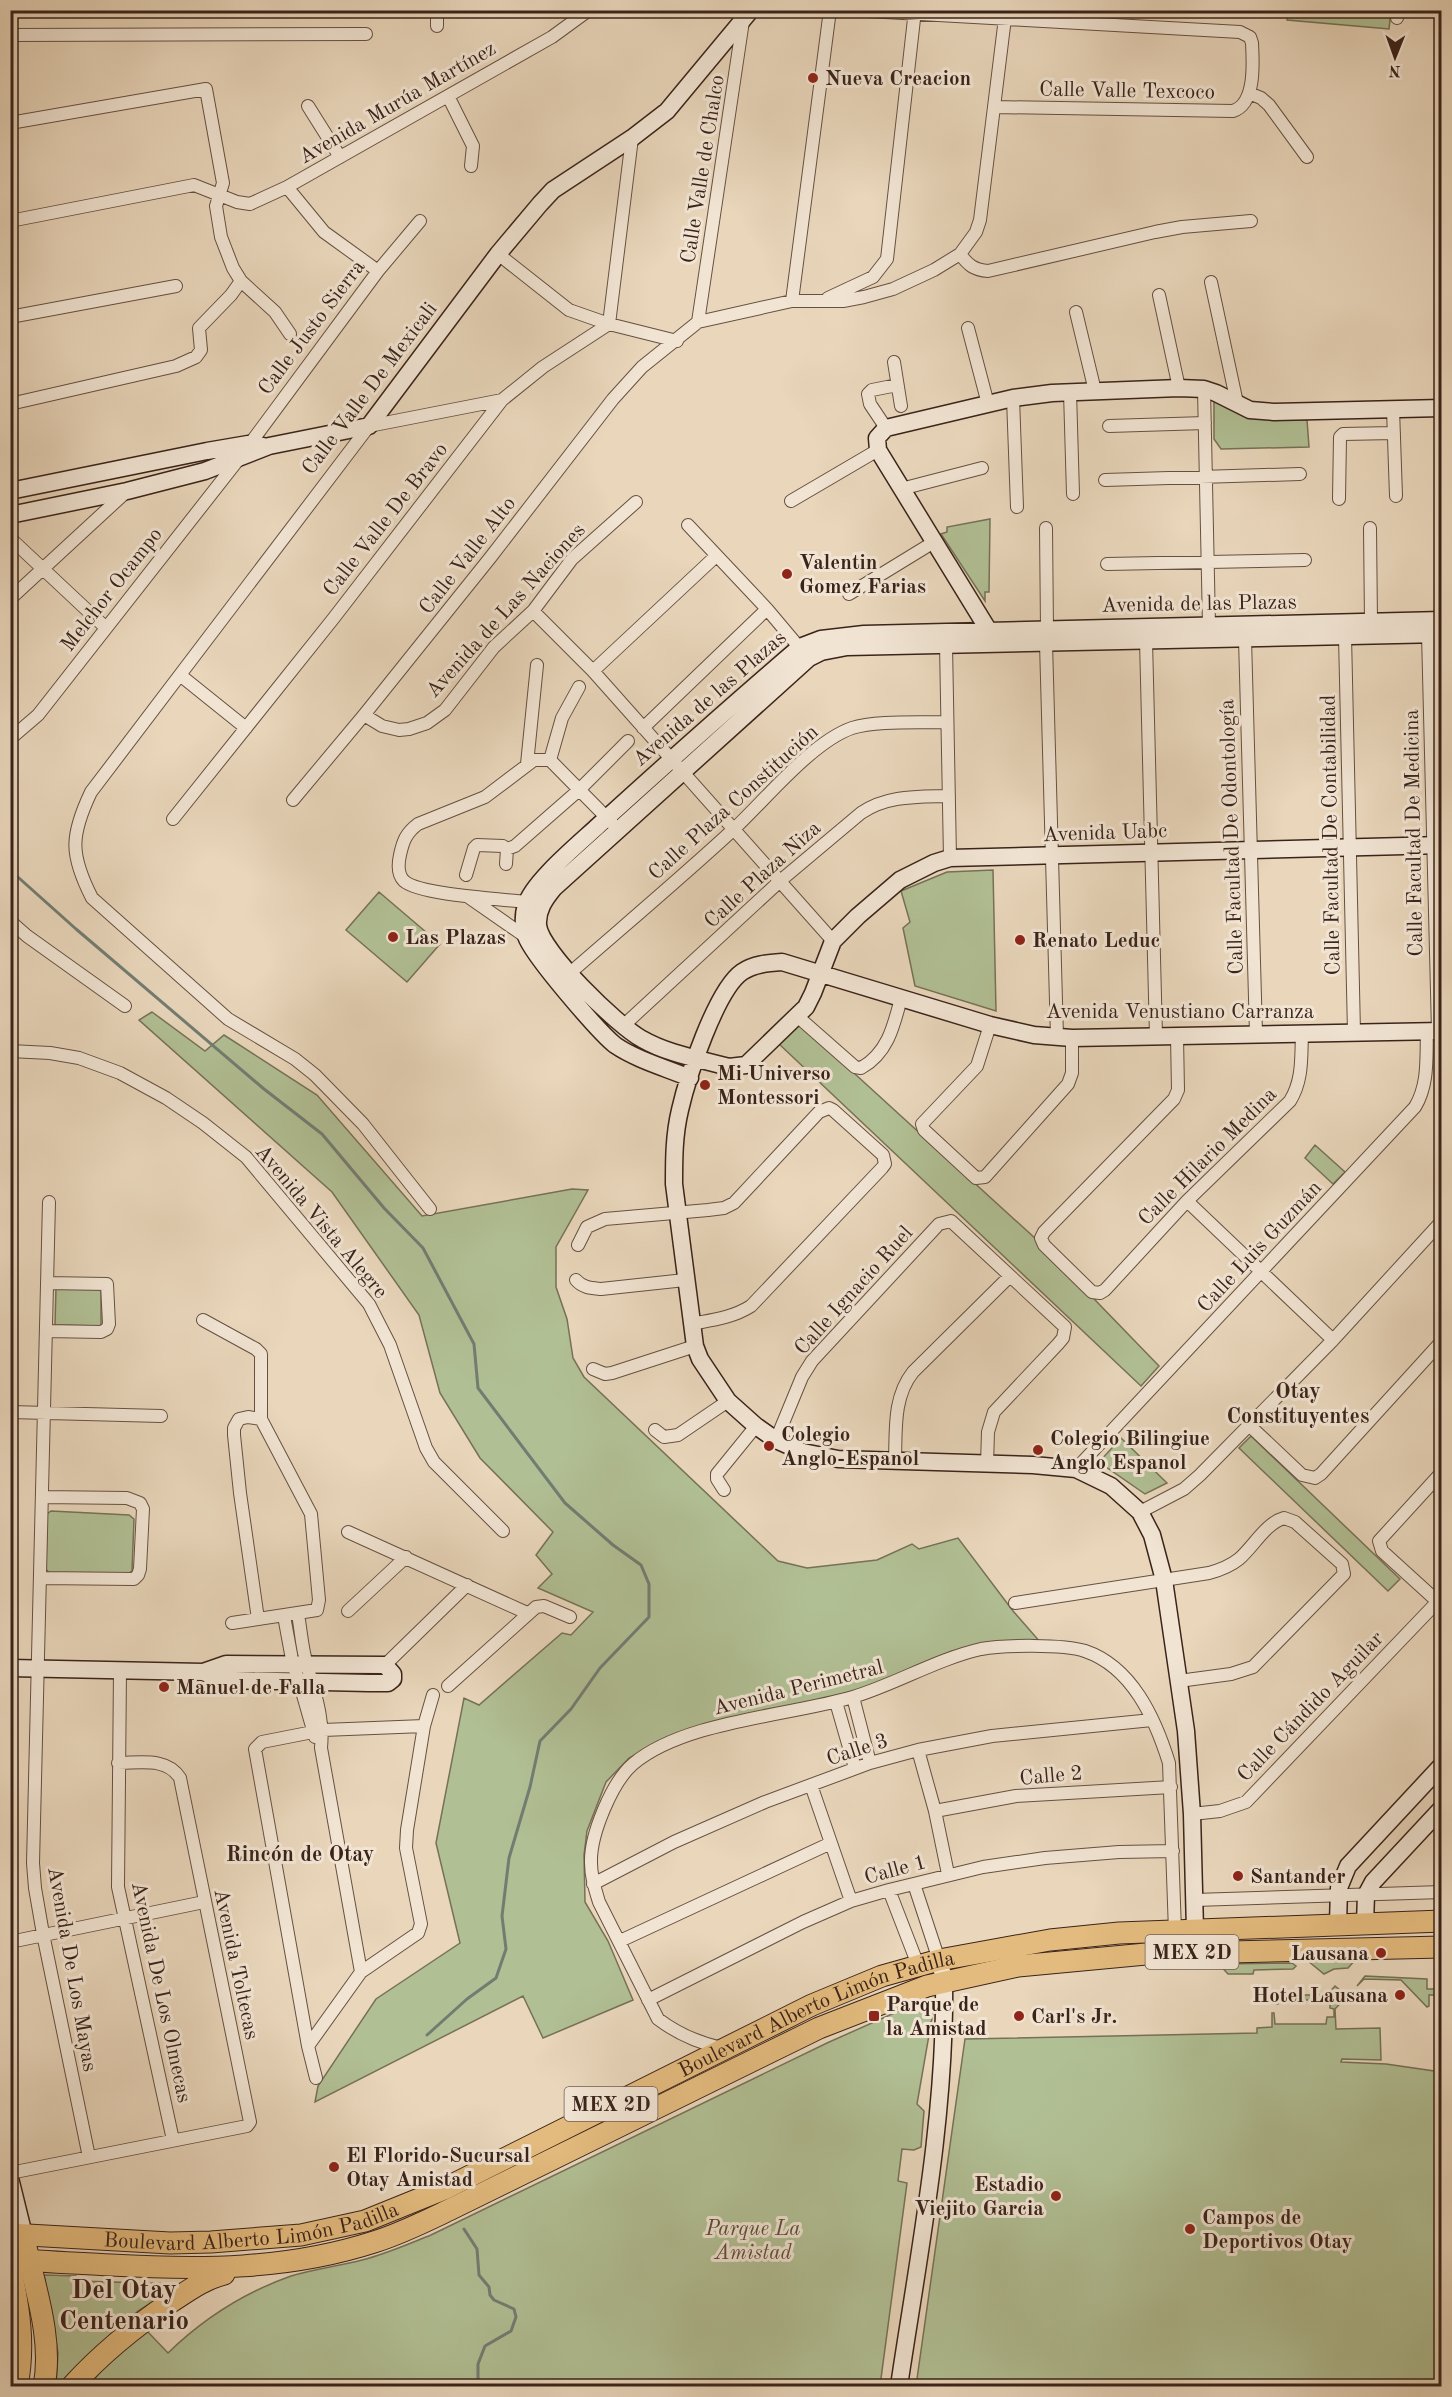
<svg xmlns="http://www.w3.org/2000/svg" width="1452" height="2397" font-family="'Old Standard TT',serif">
	<style>
		.green { fill: #b1bf94; stroke: #767157; stroke-width: 1.5 }
		.lines { fill: none; stroke-linecap: round; stroke-linejoin: round }
		.stream { stroke: #727d72; stroke-width: 3 }
		.street-casing { stroke: #665042; stroke-width: 14 }
		.secondary-casing { stroke: #3a231a; stroke-width: 19 }
		.highway-casing { stroke: #3a231a; stroke-width: 23 }
		.street { stroke: #f1e4d3; stroke-width: 12 }
		.secondary { stroke: #f1e4d3; stroke-width: 16 }
		.highway { stroke: #e4bb7e; stroke-width: 21 }
		.poi-dot { fill: #8f2418; stroke: #f1e4d3; stroke-width: 2 }
		.labels { text-anchor: middle; stroke-width: 6; stroke-linejoin: round; paint-order: stroke }
		.shield { fill: #f1e4d3; stroke: #715d52; stroke-width: 1.5 }
		.shield-label { font-size: 20px; font-weight: bold; fill: #3a231a }
		.poi-label { font-size: 21px; font-weight: bold; fill: #3a231a; stroke: #f1e4d3; text-anchor: start }
		.street-label { font-size: 21px; fill: #3a231a; stroke: #f1e4d3 }
		.park-label { font-size: 21px; font-style: italic; fill: #584a38; stroke: #f1e4d3 }
		.neighbourhood-label { font-size: 22px; font-weight: bold; fill: #3a231a; stroke: #f1e4d3 }
		.district-label { font-size: 27px; font-weight: bold; fill: #3a231a; stroke: #f1e4d3 }
	</style>
	<rect width="100%" height="100%" fill="#e9d6bb"/>
	<filter id="stains"><feTurbulence type="fractalNoise" baseFrequency=".00333" numOctaves="4"/><feColorMatrix values="0 0 0 0 .2 0 0 0 0 .09 0 0 0 0 .02 0 0 0 .5 -.17"/></filter>
	<radialGradient id="worn" r=".72"><stop offset=".6" stop-color="#630" stop-opacity="0"/><stop offset="1" stop-color="#630" stop-opacity=".3"/></radialGradient>
	<path class="green" d="M1288,11V10L1391,11L1389,29L1287,20Z
		M1214,401L1223,402L1249,417L1307,420L1309,447L1221,449L1214,439Z
		M990,519L989,592H985V601L941,534L947,532V527Z
		M993,870L996,1011L915,986L903,928L910,922L901,891L947,872Z
		M379,892L440,944L407,982L346,930Z
		M152,1012L205,1051L224,1035L317,1095L422,1216L572,1189L588,1190L556,1247V1287L567,1319L573,1358L584,1377L778,1561L807,1568L877,1560L912,1544L919,1549L958,1538L1013,1611L1041,1643H1006L952,1651L852,1696L675,1734L629,1758L606,1782L587,1831L584,1855L585,1902L608,1941L633,2000L543,2038L523,1996L315,2102L318,2086L376,1999L460,1943L436,1843L464,1698L479,1705L562,1633L571,1635L593,1612L538,1588L552,1574L536,1555L553,1532L480,1458L440,1393L419,1315L332,1192L139,1020Z
		M798,1022L1037,1240L1159,1366L1141,1386L778,1043Z
		M1315,1145L1345,1172L1333,1184L1305,1158Z
		M56,1287L101,1288V1326L55,1325Z
		M1251,1436L1400,1579L1388,1591L1239,1448Z
		M1121,1438L1167,1483L1145,1494L1099,1462Z
		M51,1511L129,1515L134,1519L132,1571L126,1575L49,1573L46,1569L47,1514Z
		M1356,1959L1348,1968L1334,1969L1324,1974L1308,1961Z
		M1292,1963L1296,1966L1293,1969L1254,1970L1253,1974H1228L1219,1964Z
		M1365,1976L1427,1979V1989H1441V1995H1429V2006L1427,2007L1401,1980L1364,1979L1357,1986Z
		M1335,1986L1347,1996L1335,2009L1336,2029L1380,2028L1381,2060L1342,2059L1341,2062L1386,2064L1441,2072V2386H916L965,2039L1257,2033V2028L1272,2027V2013H1274L1275,2024H1326L1327,2017H1334V2009L1330,2008V2003H1325L1324,2000H1279L1278,2004H1274V2001H1257V1995H1327Z
		M930,2003L933,2012L917,2104L924,2111L921,2147L914,2150L902,2149L898,2181L907,2183L880,2386H89L108,2362L147,2331L168,2353C204,2318 243,2293 291,2276C314,2269 339,2266 362,2260C386,2254 408,2244 431,2235L827,2043L901,2010Z
		M44,2275L76,2276L77,2281L180,2284L138,2311L109,2336L63,2386H56L58,2353Z"/>
	<g class="lines">
		<path class="stream" d="M10,870L76,929L264,1089L322,1134L384,1208L423,1248L474,1344L478,1388L565,1503L613,1545L641,1565L649,1584V1617L600,1668L571,1709L540,1741L530,1787L509,1858L502,1916L506,1949L496,1978L467,1999L427,2035
			M464,2229L477,2249L479,2275L489,2287L490,2295L494,2300L514,2309L516,2317L511,2331L485,2346L478,2364V2386"/>
		<g class="street-casing">
			<path id="street" d="M437,10V26
				M849,10L1240,32L1250,37L1252,43C1253,62 1256,104 1233,111L995,107
				M1397,18L1398,10
				M10,35L366,34
				M1249,93L1261,98L1269,105L1307,157
				M448,96L473,146L471,166
				M308,106L340,157
				M10,123L206,89L223,183L216,206L221,237L233,268L241,281L231,295L199,328L201,350L196,357L176,366L10,404
				M287,187L324,232L378,271
				M10,221L194,185L237,202L250,204L287,187L552,37L589,10
				M498,254L569,310L609,324L677,341
				M960,254C968,265 974,270 988,271L1155,232L1182,227L1251,221
				M241,281L275,312L290,334
				M1211,282L1237,403
				M1159,295L1179,388
				M828,298L873,277L887,259L915,10
				M792,301L830,10
				M1076,312L1095,391
				M10,317L176,286
				M698,322L743,21
				M609,324L632,138
				M968,328L988,404
				M894,362L901,406
				M1204,389L1209,625
				M1070,392L1073,494
				M1013,398L1017,507
				M1393,409L1396,496
				M1109,426L1205,423
				M886,428L870,404L868,394L872,390L897,385
				M1105,480L1300,474
				M901,489L982,468
				M1339,499L1340,437L1343,434L1394,433
				M791,501L878,450
				M688,525L767,609L804,653
				M1046,528L1047,629
				M1370,528L1371,622
				M10,538L105,627
				M1107,564L1305,560
				M849,594L934,542
				M10,599L126,492
				M533,611L593,671L833,941
				M1428,634L1438,1031
				M1345,636L1354,1032
				M1245,639L1256,1034
				M1146,641L1156,1036
				M1046,643L1057,1037
				M946,645L950,858
				M593,671L716,556
				M180,675L246,728
				M364,715L382,726L399,730L409,729L427,723L445,710L494,647L533,611L572,559L636,502
				M643,728L767,609
				M10,739L38,715L238,460L378,271L420,221
				M550,760L612,823
				M550,760L562,718L579,687
				M527,764L537,665
				M293,800L364,715L490,558L613,399L642,367L698,322L792,301H843L864,297L893,289L934,270L960,254L976,232L980,220L1006,10
				M173,819L333,619L502,400L543,367L609,324
				M506,864L507,849
				M466,875L474,848L477,845L503,846L507,849L515,846L579,790L628,741
				M467,896L526,937
				M532,905L526,902C502,899 420,895 404,881C397,874 398,864 400,855C403,841 406,833 418,824L485,797L534,760H550
				M10,921L27,936L125,1006
				M570,973C625,925 681,878 735,828C766,799 812,742 852,728C876,720 921,723 947,722
				M797,1016L855,1067L861,1068C888,1053 894,1025 901,998
				M990,1025L977,1066L922,1124L924,1130L976,1178L985,1177L1068,1084L1072,1073V1038
				M623,1026L780,881L861,813C888,795 917,797 949,796
				M1177,1037L1178,1090L1174,1099L1044,1232L1041,1238L1044,1245L1092,1292L1100,1293L1105,1290L1187,1201L1290,1101C1303,1080 1301,1058 1302,1033
				M10,1051L50,1053L79,1058L120,1073L166,1098L203,1123L246,1157L369,1304L390,1345L426,1448L434,1462L503,1531
				M1187,1201L1333,1340
				M49,1202L33,1863L35,1888L43,1934L89,2157
				M430,1209L363,1124L315,1075L295,1059L228,1019L92,898C70,855 70,836 91,792L369,426L502,400
				M578,1245L587,1227L605,1219L708,1210L724,1208L734,1203L819,1112L829,1108L833,1110L883,1155L885,1164L882,1168L751,1306C732,1318 712,1320 691,1324
				M576,1280C583,1288 591,1288 601,1289L685,1280
				M203,1320L256,1349L261,1354V1419L311,1514L319,1600L317,1610L232,1623
				M46,1331L101,1332L107,1329L109,1324L107,1284L47,1283
				M593,1369L605,1374L612,1373L695,1346
				M10,1412L161,1416
				M1250,1426L1302,1475L1315,1478L1321,1474L1442,1341
				M655,1430L664,1437L678,1435L728,1401
				M776,1440L802,1377L812,1361L939,1224L951,1221L1065,1327L1063,1338L1058,1344L994,1412L988,1432L987,1464
				M895,1461C896,1430 893,1397 913,1372L1010,1276
				M1076,1469L1415,1107C1429,1084 1426,1057 1427,1031
				M724,1490L717,1479V1474L756,1426
				M1140,1512L1184,1489L1200,1475L1333,1340L1442,1221
				M348,1532L527,1613
				M40,1578L134,1579L138,1575L140,1569L143,1509L140,1503L127,1498L42,1497
				M1437,1601L1382,1551L1379,1541L1442,1472
				M1015,1603L1209,1573C1220,1570 1229,1567 1239,1559C1253,1547 1266,1523 1284,1518L1295,1522L1342,1564L1344,1574L1253,1667L1231,1674L1179,1681
				M348,1611L406,1557
				M298,1614C301,1631 302,1649 307,1665C315,1694 324,1718 321,1748L361,1972
				M284,1616L293,1665L299,1681L315,1737
				M258,1619L240,1493L234,1435V1428L239,1419L248,1417L261,1419
				M385,1665L467,1585
				M120,1671L118,1887L173,2140
				M448,1686L536,1607L544,1606L570,1617
				M853,1697L870,1763
				M836,1702L855,1768
				M918,1750L935,1811L948,1874
				M811,1785L851,1901
				M935,1811L1016,1796L1171,1787
				M1192,1814L1220,1811L1246,1802L1442,1597
				M593,1884L674,1842L765,1802L870,1763L918,1750L992,1736L1152,1720
				M914,1884L939,1960
				M889,1890L918,1965
				M1195,1900L1442,1892
				M620,1941L831,1843
				M10,1942L204,1902
				M648,2000L803,1922L851,1901L889,1890L983,1867L1045,1858L1119,1852L1173,1851
				M308,2046L361,1972L412,1937L418,1933L421,1924L406,1848L407,1830L424,1726L433,1695
				M722,2048C699,2043 678,2034 658,2019L599,1902C595,1889 591,1877 591,1863C590,1835 612,1782 633,1764C684,1721 788,1716 853,1697C896,1684 937,1659 981,1649C1002,1645 1064,1644 1085,1651C1132,1667 1155,1718 1169,1763L1175,1931
				M316,2078L308,2046L255,1749L262,1742L323,1730L424,1726
				M10,2173L247,2126L250,2122L180,1778C167,1757 140,1763 118,1763"/>
		</g>
		<g class="secondary-casing">
			<path id="secondary" d="M10,491L207,451L248,444L263,446
				M10,515L127,491L205,471L269,446L369,426L498,254L540,204L553,190L632,138L667,111L751,10
				M989,631L878,450L877,438L886,428L1013,398L1052,393L1179,388L1204,389L1216,393L1250,410L1274,412L1442,408
				M1442,634L847,647L821,652L809,658L554,888C545,899 537,910 538,925C540,951 618,1026 642,1039C668,1054 700,1059 729,1067L746,1065L806,1007L813,993L833,941L858,916L900,880L934,863L950,858L1442,845
				M690,1078C666,1068 637,1060 615,1045C599,1032 532,955 526,936C523,927 523,914 526,905C532,882 581,842 599,825C665,765 732,705 800,647L821,639L864,634L1442,620
				M10,1668L203,1672L226,1664L385,1665L393,1674V1679L388,1683H369L224,1680L203,1672
				M1365,1923L1366,1895L1373,1882L1442,1808
				M1338,1924L1339,1888L1348,1866L1442,1765
				M1195,1930L1192,1814L1186,1731L1164,1580L1152,1535L1140,1512L1111,1486L1076,1469L1033,1465L838,1459L803,1452L776,1440L756,1426L728,1401L700,1359L695,1346L674,1184C674,1159 674,1135 680,1110C687,1079 716,990 742,972C754,964 768,963 782,962L990,1025L1034,1035L1072,1038L1442,1031
				M10,2178L24,2235
				M899,2386C919,2252 946,2117 944,1981L942,1971"/>
		</g>
		<g class="highway-casing">
			<g id="highway">
				<path id="s1" d="M10,2234L170,2243L211,2242L301,2235L365,2221L444,2189L812,2005L882,1976L939,1960L1050,1940L1119,1933L1442,1921"/>
				<path d="M26,2247C36,2291 53,2341 44,2386"/>
				<path d="M10,2259C44,2262 77,2263 111,2265C200,2270 287,2270 374,2242C400,2234 424,2222 449,2210L819,2028L927,1986L1018,1966L1146,1954L1442,1947"/>
				<path d="M10,2266C19,2307 25,2345 17,2386"/>
				<path d="M72,2386C102,2353 134,2327 171,2302C188,2291 204,2279 224,2274"/>
			</g>
		</g>
		<use href="#street" class="street"/>
		<use href="#secondary" class="secondary"/>
		<use href="#highway" class="highway"/>
	</g>
	<g class="poi-dot">
		<circle cx="813" cy="78" r="6"/>
		<circle cx="787" cy="574" r="6"/>
		<circle cx="393" cy="937" r="6"/>
		<circle cx="1020" cy="940" r="6"/>
		<circle cx="705" cy="1085" r="6"/>
		<circle cx="769" cy="1446" r="6"/>
		<circle cx="1038" cy="1450" r="6"/>
		<circle cx="164" cy="1687" r="6"/>
		<circle cx="1238" cy="1876" r="6"/>
		<circle cx="1381" cy="1953" r="6"/>
		<circle cx="1400" cy="1995" r="6"/>
		<rect x="868" y="2010" width="12" height="12" rx="3"/>
		<circle cx="1019" cy="2016" r="6"/>
		<circle cx="334" cy="2167" r="6"/>
		<circle cx="1056" cy="2196" r="6"/>
		<circle cx="1190" cy="2229" r="6"/>
	</g>
	<g class="labels">
		<g class="shield">
			<rect x="1145.5" y="1935" width="93" height="34" rx="4.5"/>
			<rect x="564.5" y="2087" width="93" height="34" rx="4.5"/>
		</g>
		<g class="shield-label">
			<text x="1192" y="1959">MEX 2D</text>
			<text x="611" y="2111">MEX 2D</text>
		</g>
		<g class="poi-label">
			<text x="825" y="85">Nueva Creacion</text>
			<text x="799" y="569">Valentin<tspan x="799" dy="24">Gomez Farias</tspan></text>
			<text x="405" y="944">Las Plazas</text>
			<text x="1032" y="947">Renato Leduc</text>
			<text x="717" y="1080">Mi Universo<tspan x="717" dy="24">Montessori</tspan></text>
			<text x="781" y="1441">Colegio<tspan x="781" dy="24">Anglo-Espanol</tspan></text>
			<text x="1050" y="1445">Colegio Bilingiue<tspan x="1050" dy="24">Anglo Espanol</tspan></text>
			<text x="176" y="1694">Manuel de Falla</text>
			<text x="1250" y="1883">Santander</text>
			<text x="1369" y="1960" text-anchor="end">Lausana</text>
			<text x="1388" y="2002" text-anchor="end">Hotel Lausana</text>
			<text x="886" y="2011">Parque de<tspan x="886" dy="24">la Amistad</tspan></text>
			<text x="1031" y="2023">Carl's Jr.</text>
			<text x="346" y="2162">El Florido-Sucursal<tspan x="346" dy="24">Otay Amistad</tspan></text>
			<text x="1044" y="2191" text-anchor="end">Estadio<tspan x="1044" dy="24">Viejito Garcia</tspan></text>
			<text x="1202" y="2224">Campos de<tspan x="1202" dy="24">Deportivos Otay</tspan></text>
		</g>
		<g class="street-label">
			<text transform="translate(1127 90) rotate(1)" y="7">Calle Valle Texcoco</text>
			<text transform="translate(397 102) rotate(-30)" y="7">Avenida Murúa Martínez</text>
			<text transform="translate(702 169) rotate(-81)" y="7">Calle Valle de Chalco</text>
			<text transform="translate(311 327) rotate(-53)" y="7">Calle Justo Sierra</text>
			<text transform="translate(369 388) rotate(-53)" y="7">Calle Valle De Mexicali</text>
			<text transform="translate(385 519) rotate(-52)" y="7">Calle Valle De Bravo</text>
			<text transform="translate(467 555) rotate(-52)" y="7">Calle Valle Alto</text>
			<text transform="translate(111 589) rotate(-52)" y="7">Melchor Ocampo</text>
			<text transform="translate(1199 603) rotate(-1)" y="7">Avenida de las Plazas</text>
			<text transform="translate(505 610) rotate(-48)" y="7">Avenida de Las Naciones</text>
			<text transform="translate(709 698) rotate(-41)" y="7">Avenida de las Plazas</text>
			<text transform="translate(733 802) rotate(-42)" y="7">Calle Plaza Constitución</text>
			<text transform="translate(1105 832) rotate(-2)" y="7">Avenida Uabc</text>
			<text transform="translate(1413 833) rotate(-91)" y="7">Calle Facultad De Medicina</text>
			<text transform="translate(1330 835) rotate(-91)" y="7">Calle Facultad De Contabilidad</text>
			<text transform="translate(1231 837) rotate(-92)" y="7">Calle Facultad De Odontología</text>
			<text transform="translate(762 874) rotate(-42)" y="7">Calle Plaza Niza</text>
			<text x="1180" y="1018">Avenida Venustiano Carranza</text>
			<text transform="translate(1207 1156) rotate(-45)" y="7">Calle Hilario Medina</text>
			<text transform="translate(322 1221) rotate(50)" y="7">Avenida Vista Alegre</text>
			<text transform="translate(1259 1246) rotate(-47)" y="7">Calle Luis Guzmán</text>
			<text transform="translate(853 1290) rotate(-48)" y="7">Calle Ignacio Ruel</text>
			<text transform="translate(798 1687) rotate(-14)" y="7">Avenida Perimetral</text>
			<text transform="translate(1310 1706) rotate(-46)" y="7">Calle Cándido Aguilar</text>
			<text transform="translate(857 1749) rotate(-18)" y="7">Calle 3</text>
			<text transform="translate(1051 1775) rotate(-5)" y="7">Calle 2</text>
			<text transform="translate(895 1869) rotate(-15)" y="7">Calle 1</text>
			<text transform="translate(237 1964) rotate(78)" y="7">Avenida Toltecas</text>
			<text transform="translate(73 1969) rotate(80)" y="7">Avenida De Los Mayas</text>
			<text transform="translate(162 1992) rotate(78)" y="7">Avenida De Los Olmecas</text>
			<text dy="7" stroke="none"><textPath href="#s1" startOffset="855">Boulevard Alberto Limón Padilla</textPath></text>
			<text dy="7" stroke="none"><textPath href="#s1" startOffset="243">Boulevard Alberto Limón Padilla</textPath></text>
		</g>
		<g class="park-label">
			<text x="753" y="2235">Parque La<tspan x="753" dy="24">Amistad</tspan></text>
		</g>
		<g class="neighbourhood-label">
			<text x="1298" y="1398">Otay<tspan x="1298" dy="25">Constituyentes</tspan></text>
			<text x="300" y="1861">Rincón de Otay</text>
		</g>
		<g class="district-label">
			<text x="124" y="2298">Del Otay<tspan x="124" dy="31">Centenario</tspan></text>
		</g>
	</g>
	<rect width="1452" height="2397" fill="none" stroke="#e9d6bb" stroke-width="36"/>
	<rect x="12" y="12" width="1428" height="2373" fill="none" stroke="#3a231a" stroke-width="3"/>
	<rect x="18" y="18" width="1416" height="2361" fill="none" stroke="#3a231a" stroke-width="1.5"/>
	<g transform="translate(1395 57) rotate(181)" stroke="#f1e4d3" stroke-width="4.5" paint-order="stroke">
	<path d="M0-4.5L10 22L0 15L-10 22Z" fill="#3a231a"/>
	<text y="-9" font-size="16" font-weight="bold" text-anchor="middle" fill="#3a231a">N</text>
	</g>
	<rect width="100%" height="100%" filter="url(#stains)"/>
	<rect width="100%" height="100%" fill="url(#worn)"/>
</svg>
